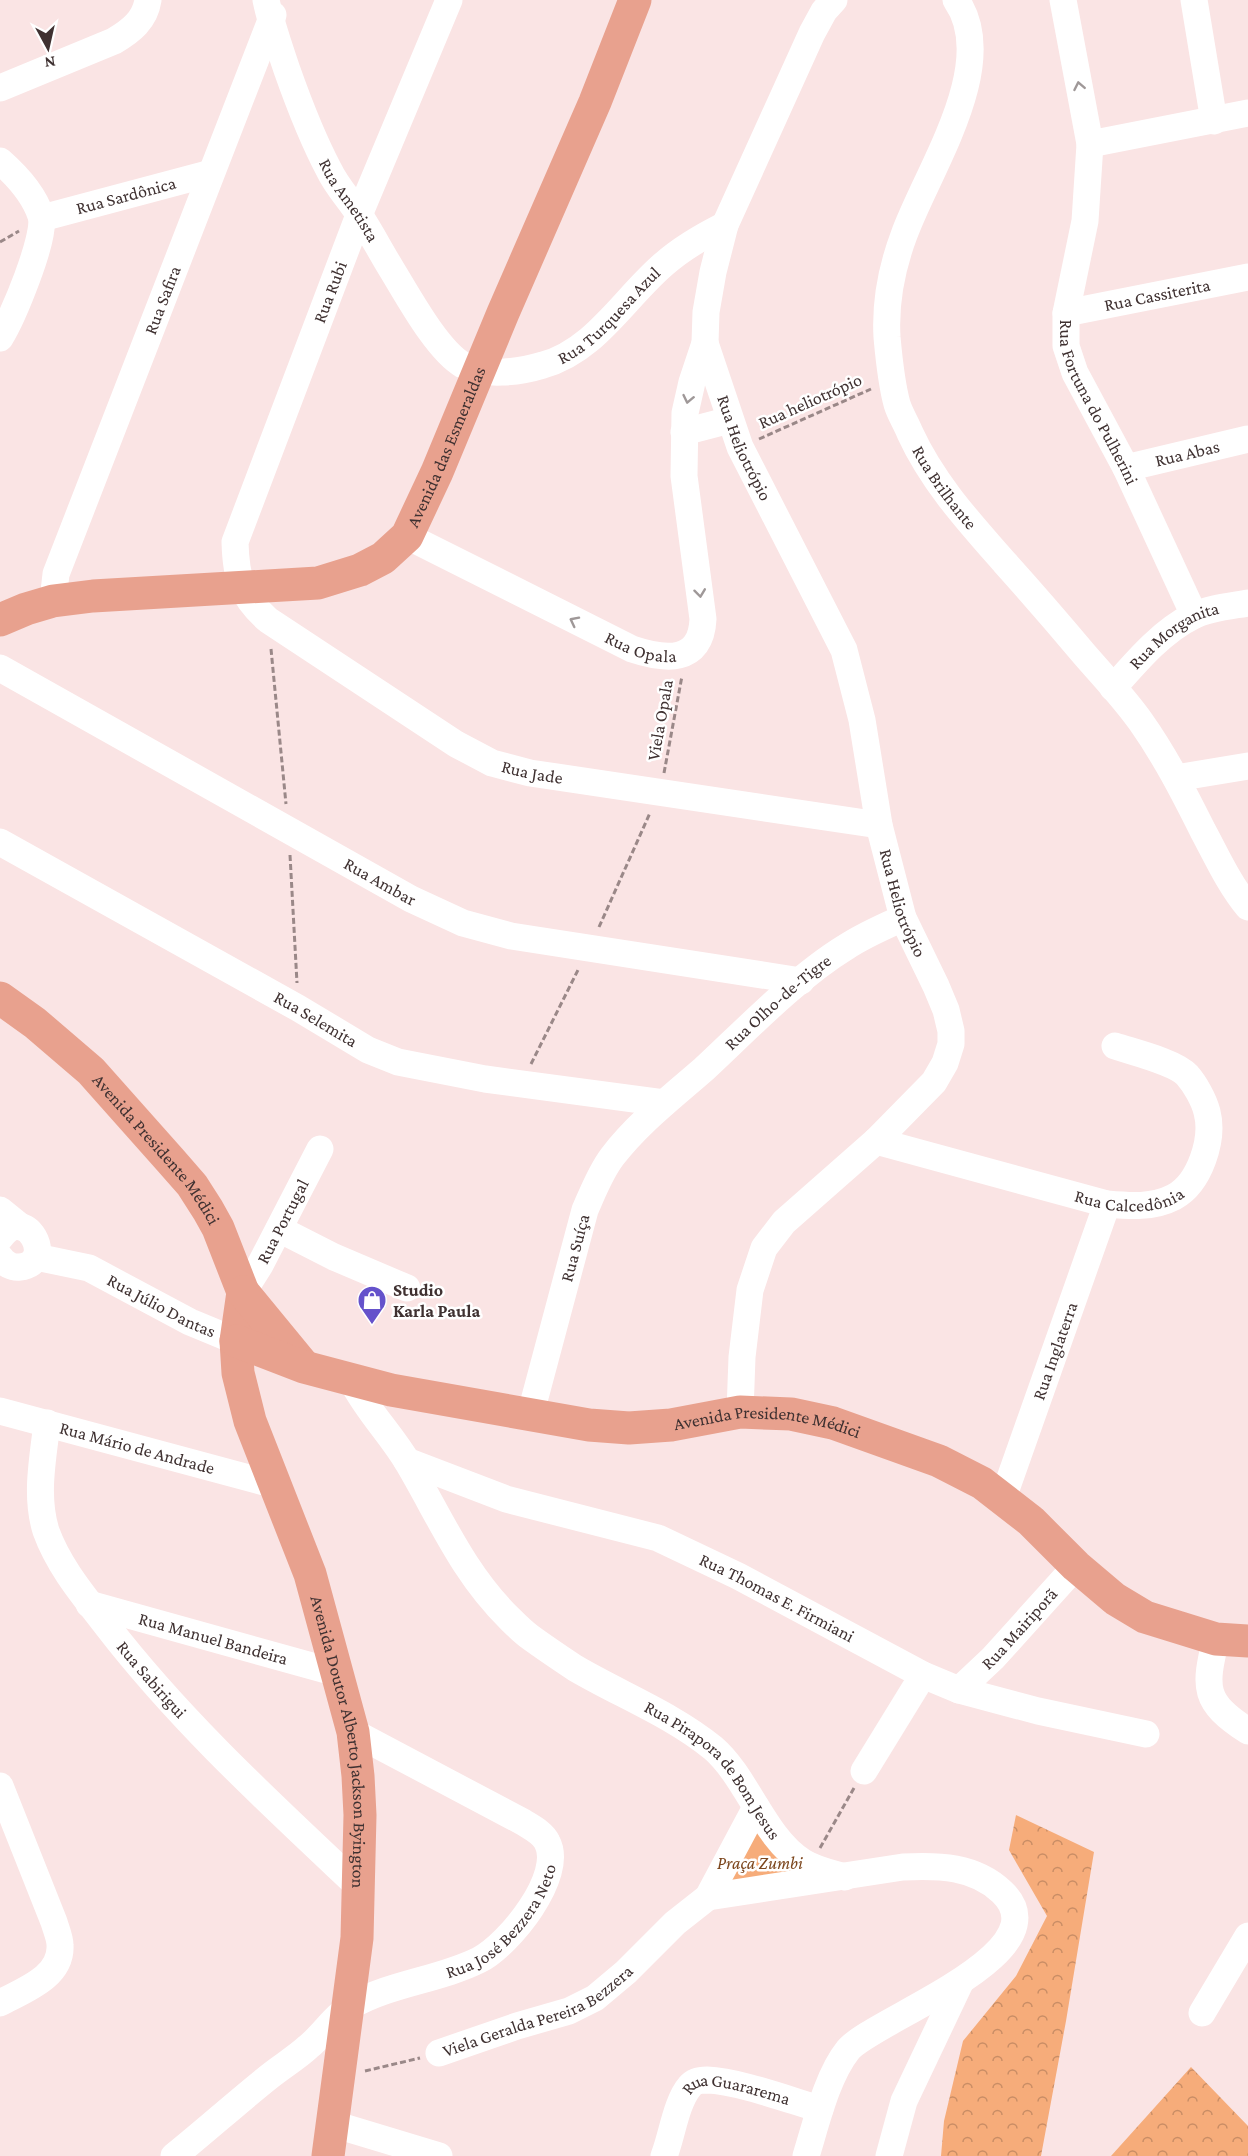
<svg xmlns="http://www.w3.org/2000/svg" width="1248" height="2156" font-family="'Crimson Pro',serif">
	<style>
		.green { fill: #f6ac7a }
		.forest { fill: url(#forest-crowns) }
		.lines { fill: none; stroke-linecap: round; stroke-linejoin: round }
		.path { stroke: #9a8888; stroke-width: 3; stroke-dasharray: 6 3; stroke-linecap: butt }
		.minor { stroke: #fff; stroke-width: 27 }
		.major { stroke: #e8a18e; stroke-width: 33 }
		.oneway { stroke: #9f9898 }
		.labels { text-anchor: middle; stroke-width: 5; stroke-linejoin: round; paint-order: stroke }
		.street-label { font-size: 18px; fill: #3f3131; stroke: #fff }
		.poi-label { font-size: 18px; font-weight: bold; fill: #3f3131; stroke: #fff; text-anchor: start }
		.park-label { font-size: 18px; font-style: italic; fill: #7c461d; stroke: #fff }
	</style>
	<defs>
		<pattern id="forest-crowns" width="20" height="18" patternUnits="userSpaceOnUse" patternTransform="scale(1.5)"><rect width="20" height="18" fill="#f6ac7a"/><path d="M2 6a3 3 0 1 1 6 0M12 15a3 3 0 1 1 6 0" fill="none" stroke="#c98d65"/></pattern>
	</defs>
	<rect width="100%" height="100%" fill="#fae4e4"/>
	<path class="green" d="M749,1828L771,1838L796,1876L723,1888Z"/>
	<path class="forest" d="M1016,1815L1094,1852L1066,2021L1041,2156H941L944,2121L963,2041L1016,1976L1047,1916L1009,1850Z
		M1191,2067L1248,2126V2156H1111Z"/>
	<g class="lines">
		<path class="path" d="M0,242L19,231
			M759,439L871,389
			M271,649L286,804
			M664,773L682,676
			M290,855L297,983
			M599,927L650,813
			M531,1064L579,968
			M820,1848L854,1788
			M365,2071L420,2058"/>
		<g class="minor">
			<path id="s1" d="M266,0C271,24 279,46 287,70C299,104 312,138 329,170C337,187 350,200 360,216C371,233 381,252 392,270C408,296 437,350 463,365C485,377 520,372 543,365C595,351 625,297 664,264C682,248 703,236 725,225"/>
			<path id="s2" d="M449,0L359,215L235,542C236,578 241,596 268,620L456,744L492,763L530,773L879,825"/>
			<path id="s3" d="M956,0C1001,64 927,171 904,235C892,267 885,302 887,337C889,359 891,382 897,404C900,414 906,423 910,433C933,483 969,522 1005,563C1032,593 1058,623 1084,654C1103,676 1124,698 1141,722C1165,756 1184,793 1203,831C1217,857 1229,884 1248,907"/>
			<path id="s4" d="M1063,0L1090,144L1085,221L1066,313V346L1075,373L1126,468L1194,615"/>
			<path d="M1194,0L1214,121"/>
			<path d="M0,88L114,41C131,31 145,20 148,0"/>
			<path d="M1090,144L1248,113"/>
			<path d="M0,161C16,175 34,195 41,216C47,236 12,319 0,338"/>
			<path id="s5" d="M42,218L211,173"/>
			<path id="s6" d="M1066,313L1248,277"/>
			<path id="s7" d="M705,343L740,447L844,650L862,720L879,825L903,918L936,986L946,1010L951,1031V1044L945,1063L934,1082L876,1141L784,1222L764,1248L750,1290L742,1357L740,1412"/>
			<path d="M684,432L730,420"/>
			<path id="s8" d="M1126,468L1248,439"/>
			<path id="s9" d="M407,536L632,649C665,660 701,664 703,619L684,476L685,413L692,382L705,343L706,312L713,272L725,225L812,33L824,11L834,0"/>
			<path id="s10" d="M53,601L56,574L273,15"/>
			<path id="s11" d="M0,668L411,899L463,923L511,936L801,981"/>
			<path id="s12" d="M1113,688C1136,662 1162,631 1193,616C1209,608 1231,606 1248,603"/>
			<path d="M1176,778L1248,766"/>
			<path id="s13" d="M0,842L298,1008L368,1050L398,1062L485,1079L664,1103"/>
			<path id="s14" d="M876,1141L1107,1204C1130,1206 1153,1208 1174,1197C1200,1183 1214,1139 1207,1112C1204,1100 1195,1084 1187,1075C1175,1062 1133,1052 1115,1046"/>
			<path d="M0,1210L21,1227"/>
			<path d="M279,1229L334,1257L407,1288"/>
			<path d="M0,1238C25,1201 58,1263 20,1267C12,1268 5,1264 0,1257"/>
			<path id="s15" d="M36,1257L89,1268L190,1322L236,1341"/>
			<path id="s16" d="M243,1292L260,1265L320,1149"/>
			<path id="s17" d="M352,1381C367,1411 391,1434 408,1463C441,1519 463,1573 510,1619C516,1625 523,1632 530,1637C545,1648 560,1658 575,1668C621,1695 671,1714 713,1748C747,1777 764,1838 803,1862C816,1870 831,1873 845,1877"/>
			<path id="s18" d="M0,1411L275,1485"/>
			<path id="s19" d="M530,1416L585,1210C593,1192 600,1173 612,1157C638,1123 672,1097 704,1069C747,1029 797,977 846,947C864,935 883,927 903,918"/>
			<path id="s20" d="M47,1423C43,1458 35,1496 46,1531C59,1567 84,1596 107,1626C181,1722 271,1804 359,1887"/>
			<path id="s21" d="M407,1461L506,1499L658,1538L738,1576L923,1675L959,1690L1038,1711L1146,1734"/>
			<path id="s22" d="M1003,1498L1107,1204"/>
			<path id="s23" d="M89,1604L337,1673"/>
			<path d="M1216,1639C1204,1688 1203,1702 1248,1731"/>
			<path id="s24" d="M959,1690L993,1658L1076,1566"/>
			<path d="M864,1771L923,1675"/>
			<path d="M0,1786L54,1922C56,1929 60,1938 60,1945C62,1977 24,1990 0,2003"/>
			<path d="M708,1897L903,1867C938,1865 975,1866 1002,1892C1066,1953 872,2020 848,2050C827,2076 816,2124 806,2156"/>
			<path d="M1202,2013L1248,1936"/>
			<path id="s25" d="M439,2053L517,2026L569,2011L595,1998L626,1972L675,1923L708,1897L756,1807"/>
			<path d="M333,2124L439,2156"/>
			<path id="s26" d="M174,2156C205,2131 234,2105 265,2080C279,2068 295,2059 308,2047C323,2035 335,2015 351,2006C391,1983 439,1980 479,1960C509,1945 565,1875 547,1842C543,1833 531,1827 523,1822L353,1732"/>
			<path id="s27" d="M664,2156C672,2136 676,2102 690,2086C694,2081 701,2080 707,2080C738,2081 789,2100 820,2109"/>
			<path d="M889,2156L904,2101L960,1983"/>
		</g>
		<g class="major">
			<path id="s28" d="M0,620L26,609L53,601L93,596L318,583L360,570L383,558L407,536L437,472L503,313L595,102L635,0"/>
			<path id="s29" d="M0,998L35,1023L91,1071L171,1161L192,1185L208,1210L218,1228L243,1292L236,1341L238,1373L250,1421L310,1574L353,1732L358,1776L360,1815L357,1938L328,2156"/>
			<path d="M243,1292L303,1365"/>
			<path id="s30" d="M236,1341L304,1367L391,1390L589,1425L629,1428L671,1425L740,1412L791,1414L833,1423L939,1461L982,1483L1031,1521L1076,1566L1115,1599L1145,1617L1216,1639L1248,1641"/>
		</g>
	</g>
	<defs><path id="oneway-chevron" d="M-2-3.5L2.5 0L-2 3.5" fill="none" stroke-width="1.6" stroke-linecap="round" stroke-linejoin="round" transform="scale(1.5)"/></defs>
	<g class="oneway">
		<use href="#oneway-chevron" transform="translate(1079 86) rotate(-101)"/>
		<use href="#oneway-chevron" transform="translate(688 399) rotate(102)"/>
		<use href="#oneway-chevron" transform="translate(700 593) rotate(83)"/>
		<use href="#oneway-chevron" transform="translate(574 621) rotate(-153)"/>
	</g>
	<defs>
		<g id="shop-pin" transform="scale(1.5)"><path d="M0 17L-7.5 6A9.5 9.5 0 1 1 7.5 6Z" fill="#6552cb" stroke="#fff"/><path d="M-5-2.5h2.3a2.7 3.5 0 0 1 5.4 0H5L5.5 6h-11ZM-1.5-2.5h3a1.5 2.3 0 0 0-3 0Z" fill="#fff"/></g>
	</defs>
	<g fill-rule="evenodd">
		<use href="#shop-pin" x="372" y="1300"/>
	</g>
	<g class="labels">
		<g class="street-label">
			<text dy="6" stroke="none"><textPath href="#s5" startOffset="87">Rua Sardônica</textPath></text>
			<text dy="6" stroke="none"><textPath href="#s1" startOffset="218">Rua Ametista</textPath></text>
			<text transform="translate(330 292) rotate(-69)" y="6">Rua Rubi</text>
			<text dy="6" stroke="none"><textPath href="#s6" startOffset="93">Rua Cassiterita</textPath></text>
			<text dy="6" stroke="none"><textPath href="#s10" startOffset="321">Rua Safira</textPath></text>
			<text dy="6" stroke="none"><textPath href="#s1" startOffset="585">Rua Turquesa Azul</textPath></text>
			<text transform="translate(810 401) rotate(-24)" y="6">Rua heliotrópio</text>
			<text dy="6" stroke="none"><textPath href="#s4" startOffset="414">Rua Fortuna do Pulherini</textPath></text>
			<text dy="6" stroke="none"><textPath href="#s28" startOffset="522">Avenida das Esmeraldas</textPath></text>
			<text dy="6" stroke="none"><textPath href="#s7" startOffset="112">Rua Heliotrópio</textPath></text>
			<text dy="6" stroke="none"><textPath href="#s8" startOffset="63">Rua Abas</textPath></text>
			<text dy="6" stroke="none"><textPath href="#s3" startOffset="519">Rua Brilhante</textPath></text>
			<text dy="6" stroke="none"><textPath href="#s12" startOffset="82">Rua Morganita</textPath></text>
			<text dy="6" stroke="none"><textPath href="#s9" startOffset="260">Rua Opala</textPath></text>
			<text transform="translate(660 720) rotate(-80)" y="6">Viela Opala</text>
			<text dy="6" stroke="none"><textPath href="#s2" startOffset="978">Rua Jade</textPath></text>
			<text dy="6" stroke="none"><textPath href="#s11" startOffset="436">Rua Ambar</textPath></text>
			<text dy="6" stroke="none"><textPath href="#s7" startOffset="598">Rua Heliotrópio</textPath></text>
			<text dy="6" stroke="none"><textPath href="#s19" startOffset="500">Rua Olho-de-Tigre</textPath></text>
			<text dy="6" stroke="none"><textPath href="#s13" startOffset="362">Rua Selemita</textPath></text>
			<text dy="6" stroke="none"><textPath href="#s29" startOffset="219">Avenida Presidente Médici</textPath></text>
			<text dy="6" stroke="none"><textPath href="#s14" startOffset="262">Rua Calcedônia</textPath></text>
			<text dy="6" stroke="none"><textPath href="#s16" startOffset="81">Rua Portugal</textPath></text>
			<text dy="6" stroke="none"><textPath href="#s19" startOffset="174">Rua Suíça</textPath></text>
			<text dy="6" stroke="none"><textPath href="#s15" startOffset="136">Rua Júlio Dantas</textPath></text>
			<text dy="6" stroke="none"><textPath href="#s22" startOffset="156">Rua Inglaterra</textPath></text>
			<text dy="6" stroke="none"><textPath href="#s30" startOffset="544">Avenida Presidente Médici</textPath></text>
			<text dy="6" stroke="none"><textPath href="#s18" startOffset="142">Rua Mário de Andrade</textPath></text>
			<text dy="6" stroke="none"><textPath href="#s21" startOffset="396">Rua Thomas E. Firmiani</textPath></text>
			<text dy="6" stroke="none"><textPath href="#s24" startOffset="86">Rua Mairiporã</textPath></text>
			<text dy="6" stroke="none"><textPath href="#s23" startOffset="129">Rua Manuel Bandeira</textPath></text>
			<text dy="6" stroke="none"><textPath href="#s20" startOffset="292">Rua Sabirigui</textPath></text>
			<text dy="6" stroke="none"><textPath href="#s29" startOffset="855">Avenida Doutor Alberto Jackson Byington</textPath></text>
			<text dy="6" stroke="none"><textPath href="#s17" startOffset="543">Rua Pirapora de Bom Jesus</textPath></text>
			<text dy="6" stroke="none"><textPath href="#s26" startOffset="412">Rua José Bezzera Neto</textPath></text>
			<text dy="6" stroke="none"><textPath href="#s25" startOffset="108">Viela Geralda Pereira Bezzera</textPath></text>
			<text dy="6" stroke="none"><textPath href="#s27" startOffset="123">Rua Guararema</textPath></text>
		</g>
		<g class="poi-label">
			<text x="393" y="1296">Studio<tspan x="393" dy="21">Karla Paula</tspan></text>
		</g>
		<g class="park-label">
			<text x="760" y="1869">Praça Zumbi</text>
		</g>
	</g>
	<g transform="translate(48 48) rotate(172)" stroke="#ffffff" stroke-width="4.5" paint-order="stroke">
	<path d="M0-4.5L10 22L0 15L-10 22Z" fill="#3f3131"/>
	<text y="-9" font-size="16" font-weight="bold" text-anchor="middle" fill="#3f3131">N</text>
	</g>
</svg>
